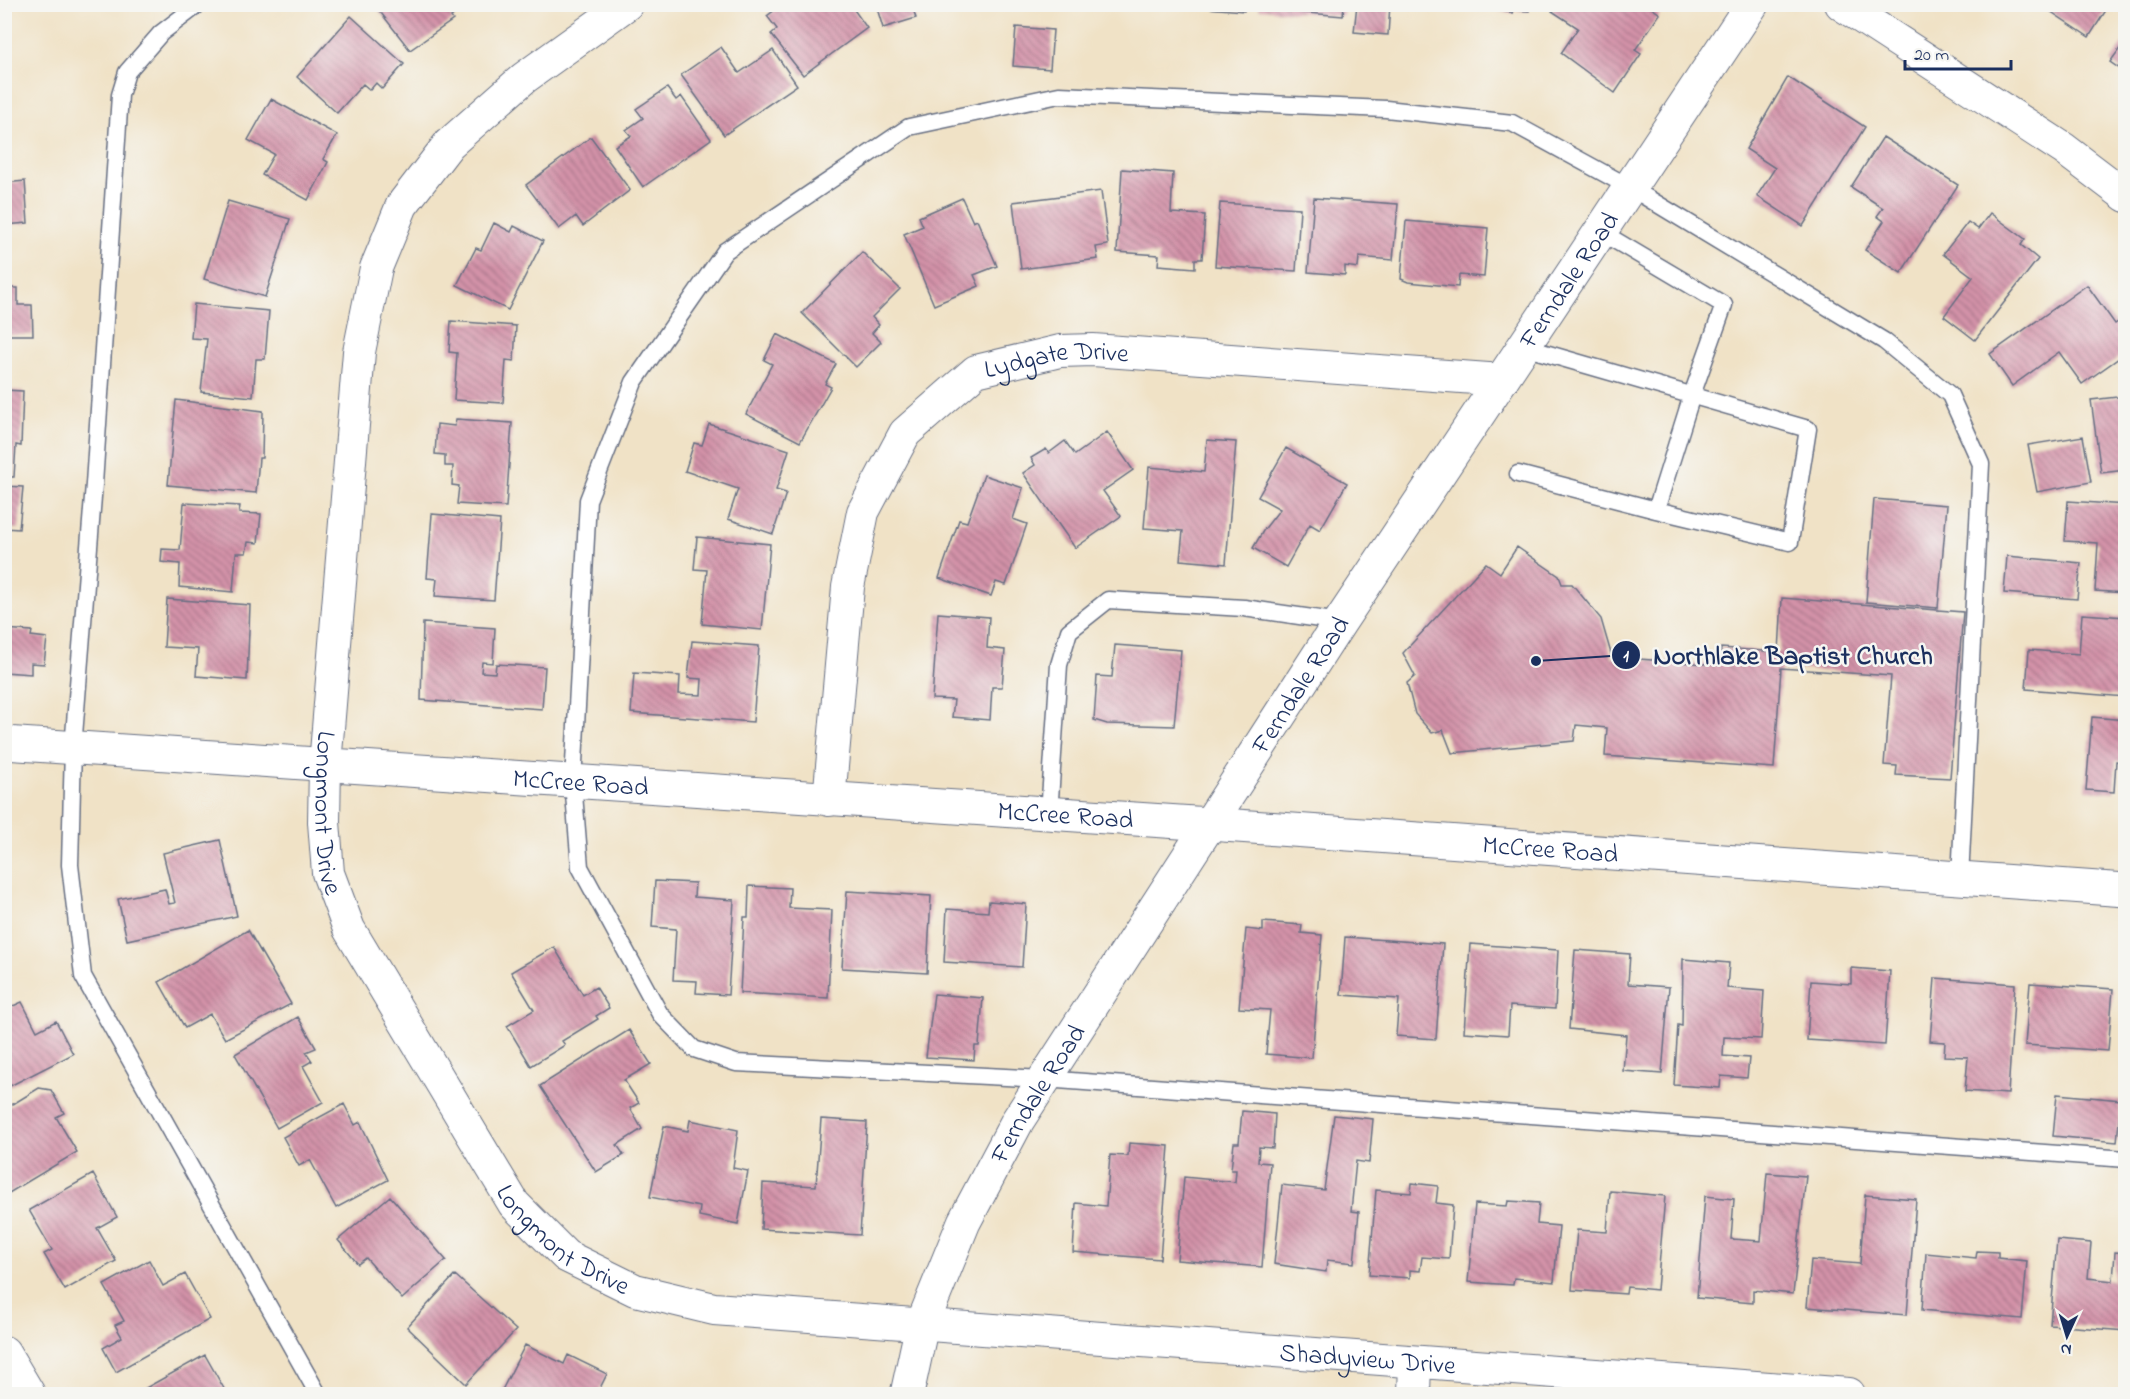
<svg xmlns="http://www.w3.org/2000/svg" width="2130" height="1399" font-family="'Indie Flower',sans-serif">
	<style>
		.building { fill: url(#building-back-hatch) }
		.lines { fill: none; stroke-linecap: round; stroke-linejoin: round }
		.service-casing { stroke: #666e82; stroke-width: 19 }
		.minor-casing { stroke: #666e82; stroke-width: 34 }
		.tertiary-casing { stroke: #666e82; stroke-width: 35 }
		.service { stroke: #fff; stroke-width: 16 }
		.minor { stroke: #fff; stroke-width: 32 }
		.tertiary { stroke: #fff; stroke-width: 33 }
		.labels { text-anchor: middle; stroke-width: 5; stroke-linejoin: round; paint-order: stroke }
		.street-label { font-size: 26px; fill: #1b2f5e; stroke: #f6f6f2 }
		.leader { fill: none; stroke: #1b2f5e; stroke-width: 2 }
		.callout-dot { fill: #1b2f5e; stroke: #f6f6f2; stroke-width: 2 }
		.mark-label { font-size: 18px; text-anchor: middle; font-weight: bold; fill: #fff }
		.callout-label { font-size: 27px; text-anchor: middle; font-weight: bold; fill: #1b2f5e; stroke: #f6f6f2; stroke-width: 5; stroke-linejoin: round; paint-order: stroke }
	</style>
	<defs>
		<pattern id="building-back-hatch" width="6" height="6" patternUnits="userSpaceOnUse" patternTransform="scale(1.5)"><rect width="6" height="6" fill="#d392a8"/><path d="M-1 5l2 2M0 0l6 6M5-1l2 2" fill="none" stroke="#aa788c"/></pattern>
	</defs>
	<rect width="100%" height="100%" fill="#f6f6f2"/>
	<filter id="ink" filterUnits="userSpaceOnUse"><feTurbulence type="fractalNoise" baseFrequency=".0167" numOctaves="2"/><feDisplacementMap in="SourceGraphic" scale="12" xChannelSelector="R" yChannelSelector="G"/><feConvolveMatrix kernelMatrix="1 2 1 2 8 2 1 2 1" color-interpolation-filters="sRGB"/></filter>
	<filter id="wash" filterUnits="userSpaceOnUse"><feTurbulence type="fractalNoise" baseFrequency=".008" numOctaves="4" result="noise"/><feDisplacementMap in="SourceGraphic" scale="24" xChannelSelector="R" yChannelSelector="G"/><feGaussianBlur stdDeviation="1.35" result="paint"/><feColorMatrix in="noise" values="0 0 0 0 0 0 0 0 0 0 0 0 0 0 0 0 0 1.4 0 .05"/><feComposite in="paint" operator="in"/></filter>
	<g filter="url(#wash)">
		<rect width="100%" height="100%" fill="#f0e2c6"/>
		<g id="blocks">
			<path class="building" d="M374,4H467L451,17L453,20L410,50Z
				M783,4H805L806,7L809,4H850L867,28L803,75L771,34L777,29L767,16Z
				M1180,4H1245L1244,11L1180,6Z
				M1259,4H1344L1343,16L1259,9Z
				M1357,4H1390L1388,35L1354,32Z
				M1399,4H1442V10L1399,6Z
				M1464,4H1529V11L1513,10V13Z
				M1557,4H1646L1660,14L1635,50L1641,54L1615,93L1561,53L1578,28L1552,11Z
				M2046,4H2110L2089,37L2044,7Z
				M876,5H924L913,9L916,18L883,28Z
				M351,16L404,64L382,89L376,83L370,90L363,84L337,113L297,77Z
				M1016,27L1053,30L1050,69L1013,66Z
				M2126,40V73L2110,62Z
				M721,47L739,73L773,50L797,85L724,135L681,75Z
				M1788,77L1865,127L1803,226L1757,196L1775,168L1746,149Z
				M667,88L676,100L681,96L711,139L643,187L615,146L631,136L626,130L643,118L636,109Z
				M271,99L337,135L323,159L328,162L308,200L262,175L274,154L248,140Z
				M591,137L630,190L583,226L576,216L559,229L526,185Z
				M1883,137L1958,185L1901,273L1865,250L1884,221L1877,216L1883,208L1851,187Z
				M1122,169L1173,173L1171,213L1205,215L1202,259H1195V268L1158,265L1159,255L1117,252Z
				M25,181L28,223L5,225V183Z
				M1101,191L1108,245L1096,247L1098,259L1021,269L1013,202Z
				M962,198L973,222L977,220L997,266L974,275L979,286L934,305L904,234L923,226L919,217Z
				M1314,198L1398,204L1393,260L1359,257L1358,268L1345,266V275L1308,272Z
				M228,201L290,219L265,297L204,279Z
				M1220,203L1300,208L1296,271L1215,266Z
				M1990,213L2025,239L2021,245L2038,259L1975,340L1944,316L1973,277L1943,254L1968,222L1978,229Z
				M1406,221L1488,228L1484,277L1459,275L1458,287L1408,282L1401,279Z
				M494,223L511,232L514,226L543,241L508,310L457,285L476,248L481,250Z
				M862,252L900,289L872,317L879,325L872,333L881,342L856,367L802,313Z
				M2087,285L2115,324L2124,318L2126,320V353L2082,384L2059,352L2012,386L1990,354Z
				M4,288H18V305H32L33,335H4Z
				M194,304L269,311L265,359H256L253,397L201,392L207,339L191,338Z
				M451,321L516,326L514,361L506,360L503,403L454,400L457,353L449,352Z
				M777,334L836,364L825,384L831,387L800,442L746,414L772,364L764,360Z
				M4,390L23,391L21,446L16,445L14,477H4Z
				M2126,396V470L2101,473L2091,400Z
				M176,400L263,411L262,458H259L256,493L168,485Z
				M456,419L512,423L506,507L457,504L459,486L452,485L453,466H445V455L435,454L437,424L455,426Z
				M709,424L789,450L776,490L786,493L773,534L728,519L738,489L685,471L694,443L702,445Z
				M1107,432L1133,470L1103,491L1121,516L1075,548L1023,473L1035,465L1031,458L1046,449L1049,453L1065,441L1075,455Z
				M2083,436L2091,482L2037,492L2028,445Z
				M1207,440L1236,442L1226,564L1180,560L1183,531L1144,528L1149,467L1204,472Z
				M1286,448L1347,483L1320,530L1310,524L1286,567L1253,548L1263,531L1280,509L1258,497Z
				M984,475L1023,488L1013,519L1027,524L1006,585L996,582L991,596L939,578L959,520L967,522Z
				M4,486L23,487L19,529L4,528Z
				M1874,499L1947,505L1938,608L1866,602Z
				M2068,501L2126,505V593L2095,591L2098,543L2065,541Z
				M184,503L240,506L239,513L261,514L258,543L248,542L246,553H236L233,592L179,587L180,564L161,562L162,549L180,550Z
				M432,514L500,520L494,600L435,596L437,579L427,578Z
				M697,537L770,544L762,630L702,624L707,570L694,569Z
				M1517,547L1559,576L1562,584H1572L1601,619L1612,657L1719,665L1721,648L1779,652L1782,598L1963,612L1950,778L1896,775L1897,766L1884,765L1891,676L1781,668L1774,768L1605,756L1607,728L1576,725L1574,741L1452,753L1443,730L1432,733L1415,714L1407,683L1415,676L1403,653L1486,563L1500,573Z
				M2007,556L2081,563L2077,599L2004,593Z
				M167,599L250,605L247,680L196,676L198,649L164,647Z
				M938,613L989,617L987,648L1005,650L1002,687H992L990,720L952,717L954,700L932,699Z
				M2082,614L2126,617V697L2026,689L2029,650L2079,654Z
				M423,623L495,628L493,663L482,662L481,672L495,673L496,664L545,667L542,709L421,700Z
				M4,629L32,631L31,636L47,638L44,664L31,663V674L4,672Z
				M692,641L759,646L753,722L631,713L634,673L680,676L679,694L701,695L702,679L688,678Z
				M1115,645L1181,650L1174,726L1107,724L1094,720L1097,676L1112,677Z
				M2092,717L2126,720V762L2116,761L2114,792L2086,790Z
				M220,840L237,916L127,940L118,899L165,889L169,904L175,903L163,853Z
				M655,881L695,883L694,897L734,900L728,995L696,993L697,981L673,980L676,929L652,927Z
				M749,886L790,888L789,908L832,910L828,998L740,993L744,917H748Z
				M847,891L931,896L927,973L842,968Z
				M989,901L1026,904L1022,967L944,962L947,909L988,912Z
				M1263,922L1302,925L1301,933L1322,935L1312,1058L1266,1054L1270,1010L1239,1008L1246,929L1263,931Z
				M248,930L291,1004L225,1039L210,1014L185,1028L159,982Z
				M1345,937L1443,944L1436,1039L1396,1036L1399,999L1341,995Z
				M1470,944L1558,950L1555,1009L1510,1006L1508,1035L1464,1032Z
				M554,947L583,995L596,987L609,1008L596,1016L598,1019L562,1041L565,1045L531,1066L507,1026L534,1010L511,972Z
				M1575,950L1630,954L1628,984L1669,987L1662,1074L1623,1071L1626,1035L1569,1029Z
				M1683,959L1729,963L1727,988L1764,991L1761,1039L1724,1037L1723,1056L1749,1058L1747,1078L1721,1076L1720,1088L1674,1085L1678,1025L1682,1026Z
				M1851,968L1890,971L1885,1045L1807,1040L1811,981L1851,984Z
				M1935,978L2015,984L2008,1094L1965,1091L1968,1057L1944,1056L1945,1042L1930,1041Z
				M2030,983L2113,989L2108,1051L2025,1045Z
				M934,994L983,998L979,1046H975L974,1060L926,1057Z
				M22,1002L37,1031L56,1021L73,1054L4,1089V1010Z
				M298,1017L316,1048L306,1052L312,1061L303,1066L323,1102L277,1128L235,1054Z
				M629,1030L651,1064L624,1080L639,1103L630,1108L642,1129L617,1145L624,1155L596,1172L540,1086Z
				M39,1088L51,1090L64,1113L56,1117L77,1152L9,1193L5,1185V1109Z
				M2057,1094L2121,1100L2117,1142L2053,1136Z
				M344,1104L355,1125L360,1122L388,1180L336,1208L310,1160L299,1166L283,1137Z
				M1242,1111L1275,1114L1273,1148L1259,1147L1258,1162L1270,1163L1262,1267L1177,1260L1184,1177L1235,1182L1236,1170H1231L1234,1143H1239Z
				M1334,1115L1373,1119L1369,1163L1356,1161L1351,1211L1359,1212L1354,1263L1327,1260L1326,1272L1274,1264L1282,1185L1324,1190Z
				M821,1119L867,1122L860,1235L761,1229L763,1183L816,1186Z
				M690,1120L738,1130L733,1168L748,1171L738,1224L699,1216L700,1207L650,1197L664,1126L688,1131Z
				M1129,1143L1169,1146L1160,1259L1073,1252L1076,1203L1106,1206L1110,1155L1128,1156Z
				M1767,1173L1806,1176L1793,1294L1753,1290V1303L1697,1298L1705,1196L1734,1199L1731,1239L1761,1241Z
				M93,1174L117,1217L97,1228L116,1261L65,1290L44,1254L52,1250L29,1210Z
				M1412,1183L1438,1186L1436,1203L1453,1205L1449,1259L1422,1257L1420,1271L1410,1270V1278L1369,1275L1376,1190L1411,1193Z
				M1610,1191L1665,1196L1657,1290L1627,1287L1626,1294L1572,1290L1577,1230L1607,1232Z
				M1865,1195L1916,1199L1907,1315L1807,1307L1811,1260L1860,1264Z
				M390,1196L446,1260L402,1299L366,1258L358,1264L338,1240Z
				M1508,1201L1539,1203L1537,1224L1559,1226L1554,1282L1514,1278L1513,1285L1468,1282L1475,1204L1507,1206Z
				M2057,1240L2091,1243L2088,1278L2113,1281L2115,1252L2126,1253V1331L2050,1325Z
				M1977,1251L1998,1252V1258L2027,1261L2022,1319L1922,1310L1926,1253L1976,1258Z
				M149,1260L163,1286L185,1274L210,1319L116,1372L103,1348L122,1337L115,1325L124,1321L104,1285Z
				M455,1275L516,1330L466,1384L407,1327Z
				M525,1345L564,1364L568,1355L607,1374L597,1394H500Z
				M205,1355L227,1394H135Z"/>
		</g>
	</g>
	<g filter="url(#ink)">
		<use href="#blocks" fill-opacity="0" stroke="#666e82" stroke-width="1.5"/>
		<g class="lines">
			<g class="service-casing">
				<path id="service" d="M199,4L161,33L127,72L120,95L94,484L73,748L70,865L83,976L318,1394
					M1601,232L1724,305L1692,395L1656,510
					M1518,474L1656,510L1790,542L1808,429L1524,347
					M1049,814L1059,665L1069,631L1108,600L1244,608L1340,622
					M1960,878L1981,464L1950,395L1884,341L1631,188L1512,123L1386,109L1059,95L909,127L725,251L634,382L588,500L573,782L580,867L660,1014L694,1049L736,1063L1044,1079L2126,1159"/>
			</g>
			<g class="minor-casing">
				<g id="minor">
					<path id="s1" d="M627,4L524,78L449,144L402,205L376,268L359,352L325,765L324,822L328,873L349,929L514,1204L566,1256L635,1290L714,1309L1849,1394"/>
					<path d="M1841,4L2064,149L2126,196"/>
					<path id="s2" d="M829,800L848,587L863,512L905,433L976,371L1060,351L1093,350L1502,380"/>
					<path d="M4,1352L29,1394"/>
					<path d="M1414,1394L1415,1362"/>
				</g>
			</g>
			<g class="tertiary-casing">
				<g id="tertiary">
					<path id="s3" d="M4,743L1209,824L2126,890"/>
					<path id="s4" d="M907,1394L922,1325L964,1222L1018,1120L1340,622L1752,4"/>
				</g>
			</g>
			<use href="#service" class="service"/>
			<use href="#minor" class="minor"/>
			<use href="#tertiary" class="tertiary"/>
		</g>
	</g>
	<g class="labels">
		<g class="street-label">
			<text dy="9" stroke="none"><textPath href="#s4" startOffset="1302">Ferndale Road</textPath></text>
			<text dy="9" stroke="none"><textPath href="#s2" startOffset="556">Lydgate Drive</textPath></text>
			<text dy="9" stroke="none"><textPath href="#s4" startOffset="816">Ferndale Road</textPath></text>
			<text dy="9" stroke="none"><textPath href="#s3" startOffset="578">McCree Road</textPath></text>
			<text dy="9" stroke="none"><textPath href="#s1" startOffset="920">Longmont Drive</textPath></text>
			<text dy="9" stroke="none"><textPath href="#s3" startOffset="1064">McCree Road</textPath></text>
			<text dy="9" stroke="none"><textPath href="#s3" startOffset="1550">McCree Road</textPath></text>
			<text dy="9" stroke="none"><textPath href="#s4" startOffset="330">Ferndale Road</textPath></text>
			<text dy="9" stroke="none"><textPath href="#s1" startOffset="1422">Longmont Drive</textPath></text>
			<text dy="9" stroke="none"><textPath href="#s1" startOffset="2248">Shadyview Drive</textPath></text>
		</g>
	</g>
	<path class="leader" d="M1536 661L1626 655"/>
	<g class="callout-dot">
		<circle cx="1536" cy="661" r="6"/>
		<circle cx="1626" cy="655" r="15"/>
	</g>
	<g class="mark-label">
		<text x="1626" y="661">1</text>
	</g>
	<g class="callout-label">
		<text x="1793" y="664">Northlake Baptist Church</text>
	</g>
	<rect width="2130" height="1399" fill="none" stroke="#f6f6f2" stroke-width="24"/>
	<g transform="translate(2067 1336) rotate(184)" stroke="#f6f6f2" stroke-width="4.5" paint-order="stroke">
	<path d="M0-4.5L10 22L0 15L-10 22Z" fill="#1b2f5e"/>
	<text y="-9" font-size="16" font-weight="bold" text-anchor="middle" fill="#1b2f5e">N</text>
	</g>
	<path d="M1905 60v9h106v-9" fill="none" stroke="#1b2f5e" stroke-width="3"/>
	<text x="1914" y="60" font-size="18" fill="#1b2f5e" stroke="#f6f6f2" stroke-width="4.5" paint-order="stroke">20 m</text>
</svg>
